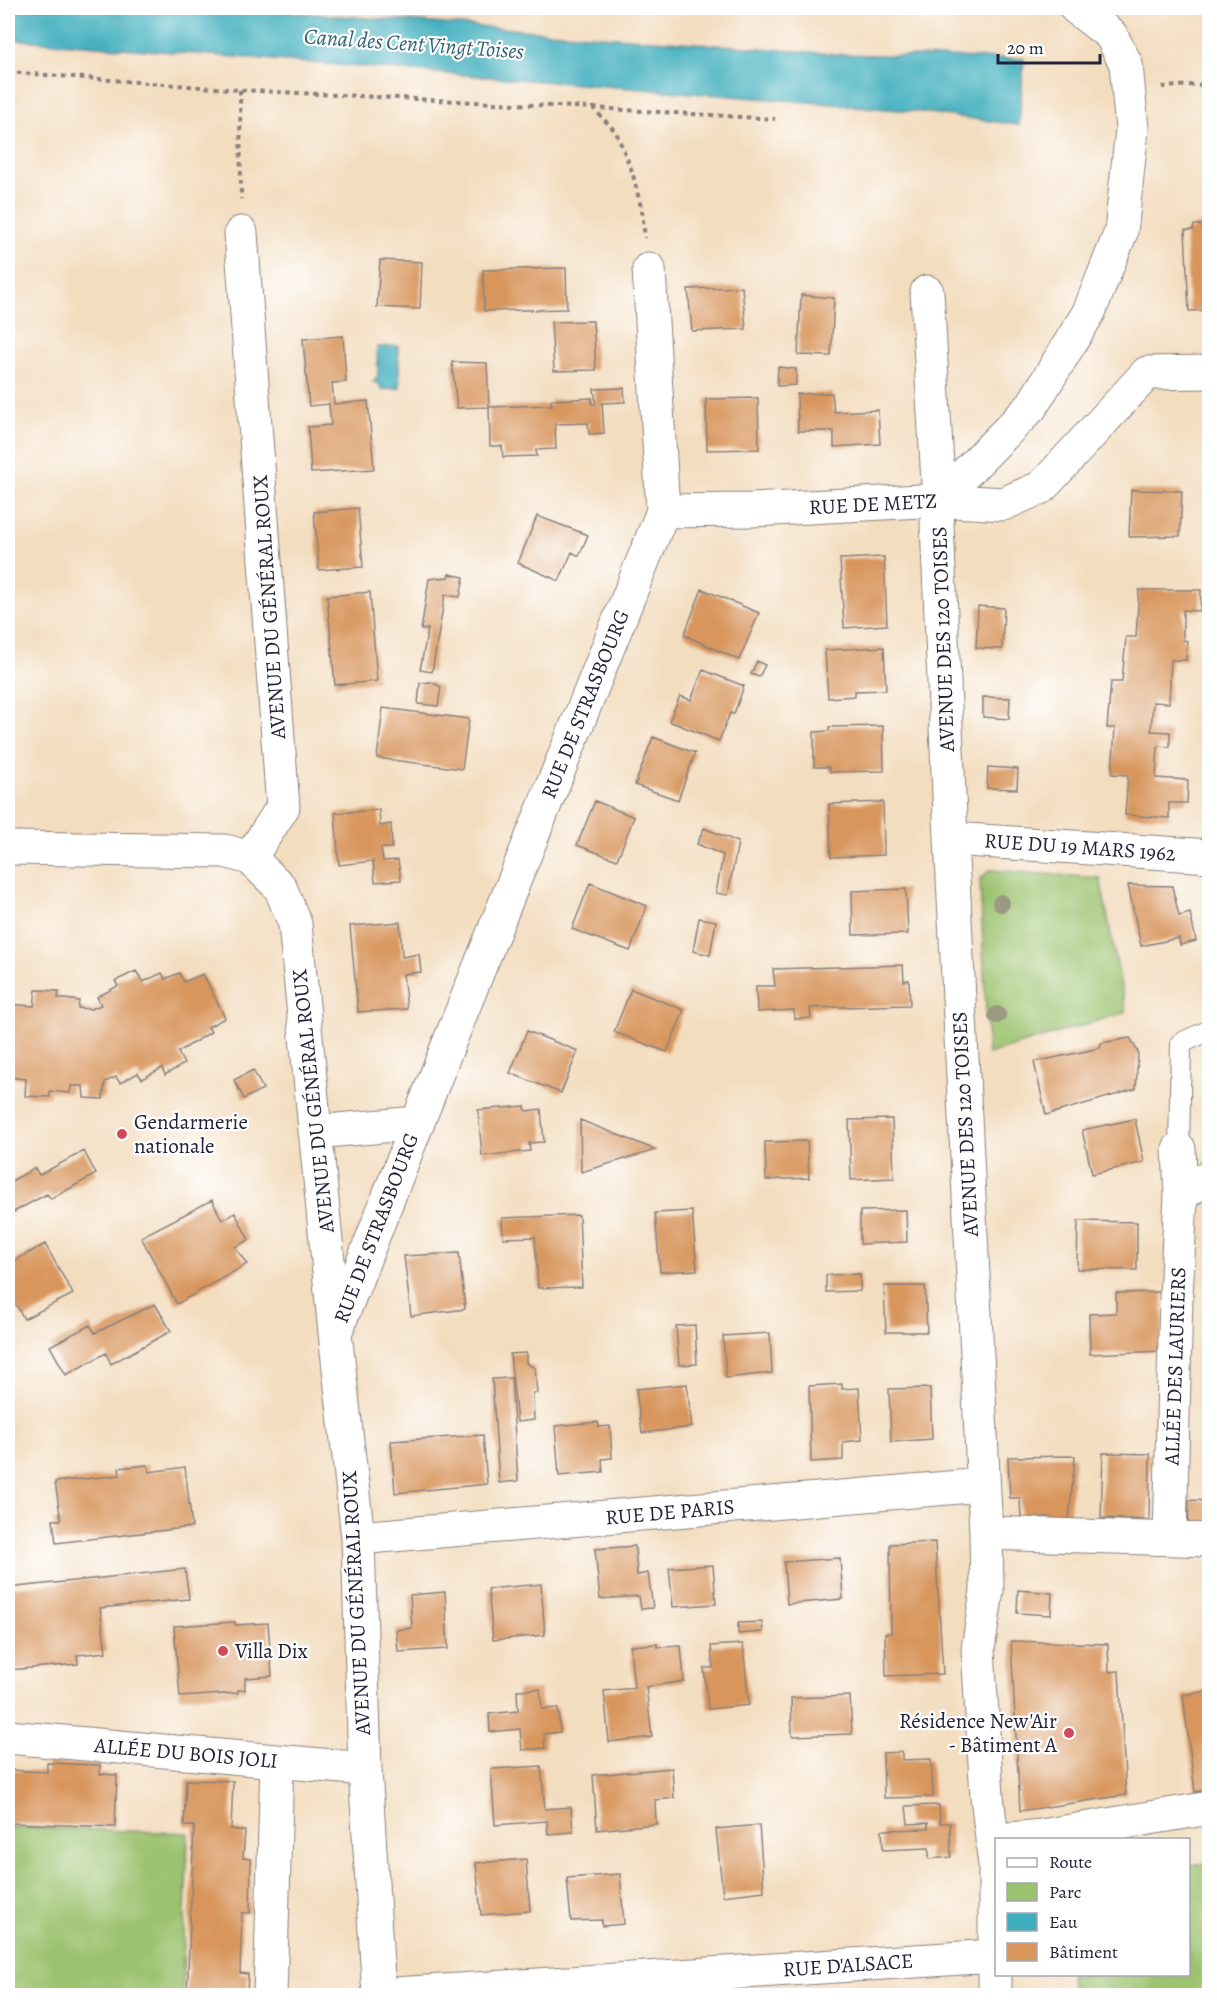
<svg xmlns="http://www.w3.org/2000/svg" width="1217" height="2003" font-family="Alegreya,serif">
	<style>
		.green { fill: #9bc26e; stroke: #5e7254; stroke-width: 1.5 }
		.water { fill: #40afbd; stroke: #31687c; stroke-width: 1.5 }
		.building { fill: #d8965d }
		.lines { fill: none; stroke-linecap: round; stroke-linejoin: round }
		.service-casing { stroke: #8a807d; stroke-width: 22 }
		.minor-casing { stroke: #8a807d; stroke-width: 35 }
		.path { stroke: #8a807d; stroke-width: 4; stroke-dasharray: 4.5 4.5; stroke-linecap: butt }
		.service { stroke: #fff; stroke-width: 20 }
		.minor { stroke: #fff; stroke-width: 33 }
		.tree { fill: #9a9981 }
		.poi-dot { fill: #d1495b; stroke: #fff; stroke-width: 2 }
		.labels { text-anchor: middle; stroke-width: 4.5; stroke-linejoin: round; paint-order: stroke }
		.street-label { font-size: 21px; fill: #22223b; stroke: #fff }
		.poi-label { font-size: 21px; fill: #22223b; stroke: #fff; text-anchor: start }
		.water-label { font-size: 22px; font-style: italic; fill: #306176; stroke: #fff }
	</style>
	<rect width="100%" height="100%" fill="#fff"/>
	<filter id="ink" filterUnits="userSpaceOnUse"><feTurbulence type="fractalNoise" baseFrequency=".0167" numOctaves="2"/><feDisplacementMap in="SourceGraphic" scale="12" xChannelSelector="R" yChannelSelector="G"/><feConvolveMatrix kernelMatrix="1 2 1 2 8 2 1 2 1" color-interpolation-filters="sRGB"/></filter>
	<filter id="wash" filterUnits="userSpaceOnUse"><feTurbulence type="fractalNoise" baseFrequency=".008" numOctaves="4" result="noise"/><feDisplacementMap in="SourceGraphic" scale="24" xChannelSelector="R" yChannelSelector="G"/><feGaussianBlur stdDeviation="1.35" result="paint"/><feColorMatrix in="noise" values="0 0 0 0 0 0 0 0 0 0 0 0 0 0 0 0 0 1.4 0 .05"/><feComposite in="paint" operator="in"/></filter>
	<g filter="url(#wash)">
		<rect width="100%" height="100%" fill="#f3ddbf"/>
		<path class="green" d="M989,870L1100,878L1126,1012L988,1054L980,880Z
			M8,1827L188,1833L182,1995H8Z
			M1209,1863V1995H1073L1070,1975L1188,1974L1189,1866Z"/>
		<path class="water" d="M8,8H236L836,54L1024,59L1019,125L921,112L820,103L8,39Z
			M398,346L400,388L381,390L380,384L373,382L378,375L377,347Z"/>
		<g id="blocks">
			<path class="building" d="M858,8H883V12L858,11Z
				M1194,225H1202V231L1209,230V310L1189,311L1185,230H1193Z
				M380,260L422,262L420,309L377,307Z
				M566,268L567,309L484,311L483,270Z
				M742,287L746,329L692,331L688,289Z
				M801,295L834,298L831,356L798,355Z
				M593,321L596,370L554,371L551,322Z
				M343,336L346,382L332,383L334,404L368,401L374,469L311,473L308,427L331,425L329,404L309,406L303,339Z
				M452,362L487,363L489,407L457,408Z
				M778,367L796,369V385L777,386Z
				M624,388L625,402L602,403L604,433L589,434L588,423L555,424L556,449L536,450L537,456L503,457L502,446H490L489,407L552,405L551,400L592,398V404H596L594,389Z
				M832,393L834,412L878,410L880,444L834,447V431H798L797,394Z
				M758,398L759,449L707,450L706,399Z
				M1131,490L1182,491L1180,536L1129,537Z
				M358,508L363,567L319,570L314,512Z
				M537,516L588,535L579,556L572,552L559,581L518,563Z
				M884,557L887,625L844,628L840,559Z
				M449,574L464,577L460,597L445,595L432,672L420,670L428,629L421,630L429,579L448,577Z
				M702,589L759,613L739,660L684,635Z
				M1139,590H1201L1200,611L1183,610V640L1187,641L1186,660H1171L1169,703L1153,702L1151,731L1170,732V747L1158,746L1156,778L1188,780L1187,803H1169V818L1125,815L1128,775L1112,774L1115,728H1107L1111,682H1122L1126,637H1136Z
				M370,592L377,681L335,685L327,596Z
				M978,606L1004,608L1002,649L976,648Z
				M884,647L886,690L855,691V696L828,698L825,650Z
				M757,661L765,665L759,677L751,674Z
				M703,670L744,686L734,714L730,713L719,741L669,721L680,696L691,700Z
				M431,682L441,687L438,706L418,704L420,683Z
				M983,697L1010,698L1009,719L983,717Z
				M383,708L469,719L462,769L377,758Z
				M883,726L884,771L830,772L829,767H814V732L829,731V727Z
				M653,737L695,753L678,800L635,785Z
				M988,767L1018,769L1017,789L987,788Z
				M595,801L634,817L617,860L577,845Z
				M883,802L884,855L831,857L829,804Z
				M379,810L380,826L391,824L392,848H381L383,861L398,860L401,880L375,882L373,861L339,865L335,813Z
				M704,828L738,842L728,895L716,893L723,855L697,844Z
				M590,883L647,906L630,951L572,929Z
				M1128,885L1172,886L1179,916L1190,913L1196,941L1180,945L1179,938L1141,946Z
				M906,889L908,934L853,935L852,891Z
				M699,918L716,921L710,955L693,951Z
				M400,922L402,957L419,954L421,972L403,974L407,1009L358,1012L350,926Z
				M903,965L904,981L909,980L910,1005L810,1008L811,1018L795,1019L794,1010L757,1012L756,986H775L773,969Z
				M136,971L143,982L162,973L165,979L179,973L184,982L203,974L225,1018L208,1027L211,1032L178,1052L184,1064L165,1075L162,1068L142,1079L138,1073L120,1083L116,1077L105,1082L103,1099L84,1098L83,1086H71L70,1093L50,1091V1097L25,1096L26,1079L8,1077V1004L34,1006L36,990L59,991L58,998L79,1001L78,1008L91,1009L101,1005L97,997L118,986L115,981Z
				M631,989L684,1010L667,1052L614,1032Z
				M527,1031L578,1051L561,1093L510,1073Z
				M1130,1038L1138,1052L1136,1089L1046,1115L1034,1062L1100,1048L1101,1043Z
				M253,1070L263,1089L244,1099L234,1080Z
				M525,1106L526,1111L541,1109L544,1142L529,1143L530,1151L482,1156L478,1110Z
				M892,1119L894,1178L851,1180L849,1120Z
				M1135,1119L1144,1162L1092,1174L1082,1130Z
				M580,1120L656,1150L581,1172Z
				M807,1141L809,1178L766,1180L765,1142Z
				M84,1151L96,1174L51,1199L47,1194L8,1215V1183L35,1168L39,1175Z
				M212,1200L222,1220L235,1213L249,1240L235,1247L247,1264L177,1304L141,1237Z
				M906,1210L907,1242L860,1244V1211Z
				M692,1211L697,1270L660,1272L655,1213Z
				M579,1215L582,1287L538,1288L535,1237L503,1238L502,1218Z
				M1078,1221L1137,1222V1270L1077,1269Z
				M45,1244L73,1294L24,1319L8,1290V1264Z
				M459,1253L465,1309L411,1316L404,1256Z
				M860,1274V1291L826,1292V1275Z
				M884,1286H925L927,1332H886Z
				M1163,1292L1162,1351L1090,1354L1089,1314L1116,1313V1293Z
				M155,1304L171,1331L111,1364L106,1353L66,1375L50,1346L90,1325L95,1333Z
				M695,1325L697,1364L679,1365L676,1326Z
				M770,1333L772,1373L726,1378L723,1336Z
				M526,1353V1363L535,1368L537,1393H533L534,1420L517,1422L510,1354Z
				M511,1378L518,1481L499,1483L492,1379Z
				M687,1384L692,1427L642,1433L636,1389Z
				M842,1384V1389L859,1388L862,1440L843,1442V1460L811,1462L809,1386Z
				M930,1388L932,1439L891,1442L889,1389Z
				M598,1422L599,1427L610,1426L612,1458L602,1459L603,1472L559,1476L555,1426Z
				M483,1435L487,1484L395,1493L391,1441Z
				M1103,1453L1150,1454L1149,1520L1101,1518Z
				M1075,1456L1069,1520H1048V1517L1021,1518L1020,1498H1010L1008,1457Z
				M148,1465L149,1472L185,1467L192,1527L56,1543L53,1520H61L55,1482L120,1475L119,1468Z
				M1189,1500L1209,1501V1529L1188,1528Z
				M935,1542L943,1674L886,1676L885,1633H891L890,1544Z
				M635,1546L637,1575L648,1573L653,1608L641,1609L639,1596L600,1599L595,1549Z
				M840,1558L843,1599L787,1604L784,1562Z
				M713,1565L716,1604L673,1607L669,1568Z
				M185,1569L189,1599L100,1608L106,1652L77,1655L78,1664L8,1670V1588Z
				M541,1584L545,1635L493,1640L488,1589Z
				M1018,1590L1052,1593L1051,1615L1017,1613Z
				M445,1592L448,1649L398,1652L396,1630L412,1628L410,1595Z
				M235,1622V1625L268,1623L272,1676L245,1678V1690H238V1693L180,1697L174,1626Z
				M762,1622L763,1632L738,1634V1623Z
				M1011,1641L1108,1644L1109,1672L1119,1671L1126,1795L1020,1811Z
				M657,1644V1647L681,1646L684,1681L646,1687L652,1737L609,1742L604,1691L634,1688L630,1646Z
				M743,1644L749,1705L708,1709L704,1668H713L711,1646Z
				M540,1689L542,1709L558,1708L560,1732L544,1734L545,1748L522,1750L520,1729L490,1732L489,1714L518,1711L517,1690Z
				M1209,1691V1789L1195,1792L1183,1695Z
				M850,1696L852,1734L792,1736L791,1698Z
				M902,1752V1760L931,1759L933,1797L884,1798L883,1753Z
				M47,1763L100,1765V1774L117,1775L115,1827L8,1823V1770L47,1772Z
				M541,1766L545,1809L571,1807L573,1832L548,1834L547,1821L495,1825L491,1769Z
				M672,1768L674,1798L655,1800L656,1824L597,1830L593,1775Z
				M186,1780L233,1781L231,1829L245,1831L243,1858L251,1859L250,1913H242L240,1973L248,1974L247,1995H187L194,1826H184Z
				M939,1805L940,1823H950L951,1857L929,1859V1848L883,1850L882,1830L928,1829V1823L908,1824L906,1806Z
				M759,1825L764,1891L723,1896L716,1829Z
				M526,1859L530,1911L481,1915L476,1863Z
				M620,1874L624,1924L602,1926V1920L571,1921L567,1878Z"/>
		</g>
	</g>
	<g filter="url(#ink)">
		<use href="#blocks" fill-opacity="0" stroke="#8a807d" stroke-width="1.5"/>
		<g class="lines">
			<g class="service-casing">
				<path id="service" d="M1179,1149L1181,1043L1210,1030"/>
			</g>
			<g class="minor-casing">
				<path id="minor" d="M241,233L283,807L250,858L280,887L295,924L335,1333L358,1538L365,1769L379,1996
					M927,292L939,500L937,525L951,839L986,1533L987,1591L978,1649L987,1796L995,1865V1996
					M939,500L1031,407L1089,312L1121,232L1132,129L1126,64L1111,35L1076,8
					M663,511L753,510L939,500L1003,504L1042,487L1147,373L1210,372
					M951,839L1210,856
					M8,848L225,851L250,858
					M315,1132L417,1123
					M1179,1149L1181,1195
					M338,1326L445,1053L663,511L649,269
					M986,1533L1210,1540
					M358,1538L983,1485
					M1170,1538L1176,1297L1181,1195L1210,1176
					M8,1737L365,1769
					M999,1840L1041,1836L1210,1808
					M379,1995L994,1956
					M270,1996L277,1761"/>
			</g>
			<path class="path" d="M8,72L240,90L593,108L616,132L632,171L642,211L645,238
				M1162,87L1210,84
				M240,90L241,199
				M593,108L775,119"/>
			<use href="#service" class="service"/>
			<use href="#minor" class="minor"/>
		</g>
		<g class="tree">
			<circle cx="1001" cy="903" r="9"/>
			<circle cx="997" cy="1015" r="9"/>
		</g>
	</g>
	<g class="poi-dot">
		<circle cx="122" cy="1134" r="6"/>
		<circle cx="223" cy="1651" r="6"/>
		<circle cx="1069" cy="1733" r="6"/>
	</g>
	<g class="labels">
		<g class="street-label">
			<text transform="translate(873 504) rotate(-3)" y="7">RUE DE METZ</text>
			<text transform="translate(269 607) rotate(-94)" y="7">AVENUE DU GÉNÉRAL ROUX</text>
			<text transform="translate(943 639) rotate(-92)" y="7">AVENUE DES 120 TOISES</text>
			<text transform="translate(585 704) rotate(-68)" y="7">RUE DE STRASBOURG</text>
			<text transform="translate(1080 847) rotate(4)" y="7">RUE DU 19 MARS 1962</text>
			<text transform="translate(313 1101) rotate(-96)" y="7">AVENUE DU GÉNÉRAL ROUX</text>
			<text transform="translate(965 1124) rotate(-93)" y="7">AVENUE DES 120 TOISES</text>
			<text transform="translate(376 1228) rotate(-69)" y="7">RUE DE STRASBOURG</text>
			<text transform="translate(1175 1366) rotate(-88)" y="7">ALLÉE DES LAURIERS</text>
			<text transform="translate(670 1512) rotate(-5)" y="7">RUE DE PARIS</text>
			<text transform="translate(356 1603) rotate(-93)" y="7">AVENUE DU GÉNÉRAL ROUX</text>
			<text transform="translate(186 1753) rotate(5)" y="7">ALLÉE DU BOIS JOLI</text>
			<text transform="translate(848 1965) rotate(-4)" y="7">RUE D'ALSACE</text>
		</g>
		<g class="poi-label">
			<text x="134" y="1129">Gendarmerie<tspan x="134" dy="24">nationale</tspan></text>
			<text x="235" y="1658">Villa Dix</text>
			<text x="1057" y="1728" text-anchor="end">Résidence New'Air<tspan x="1057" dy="24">- Bâtiment A</tspan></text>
		</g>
		<g class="water-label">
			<text transform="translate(414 43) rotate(4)" y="8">Canal des Cent Vingt Toises</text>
		</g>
	</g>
	<rect width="1217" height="2003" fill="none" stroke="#fff" stroke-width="30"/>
	<rect x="995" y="1838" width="195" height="138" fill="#ffffff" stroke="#a7a7b1" stroke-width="1.5"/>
	<rect x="1007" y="1858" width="30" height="9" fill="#ffffff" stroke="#a7a7b1" stroke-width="1.5"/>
	<text x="1049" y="1868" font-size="18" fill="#22223b">Route</text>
	<rect x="1007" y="1883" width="30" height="18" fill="#9bc26e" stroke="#a7a7b1" stroke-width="1.5"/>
	<text x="1049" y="1898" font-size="18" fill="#22223b">Parc</text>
	<rect x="1007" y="1913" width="30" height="18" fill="#40afbd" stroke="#a7a7b1" stroke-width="1.5"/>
	<text x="1049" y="1928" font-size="18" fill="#22223b">Eau</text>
	<rect x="1007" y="1943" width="30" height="18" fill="#d8965d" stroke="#a7a7b1" stroke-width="1.5"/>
	<text x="1049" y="1958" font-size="18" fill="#22223b">Bâtiment</text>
	<path d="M998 54v9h102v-9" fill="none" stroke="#22223b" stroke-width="3"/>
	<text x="1007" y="54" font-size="18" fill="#22223b" stroke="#ffffff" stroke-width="4.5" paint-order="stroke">20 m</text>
</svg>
